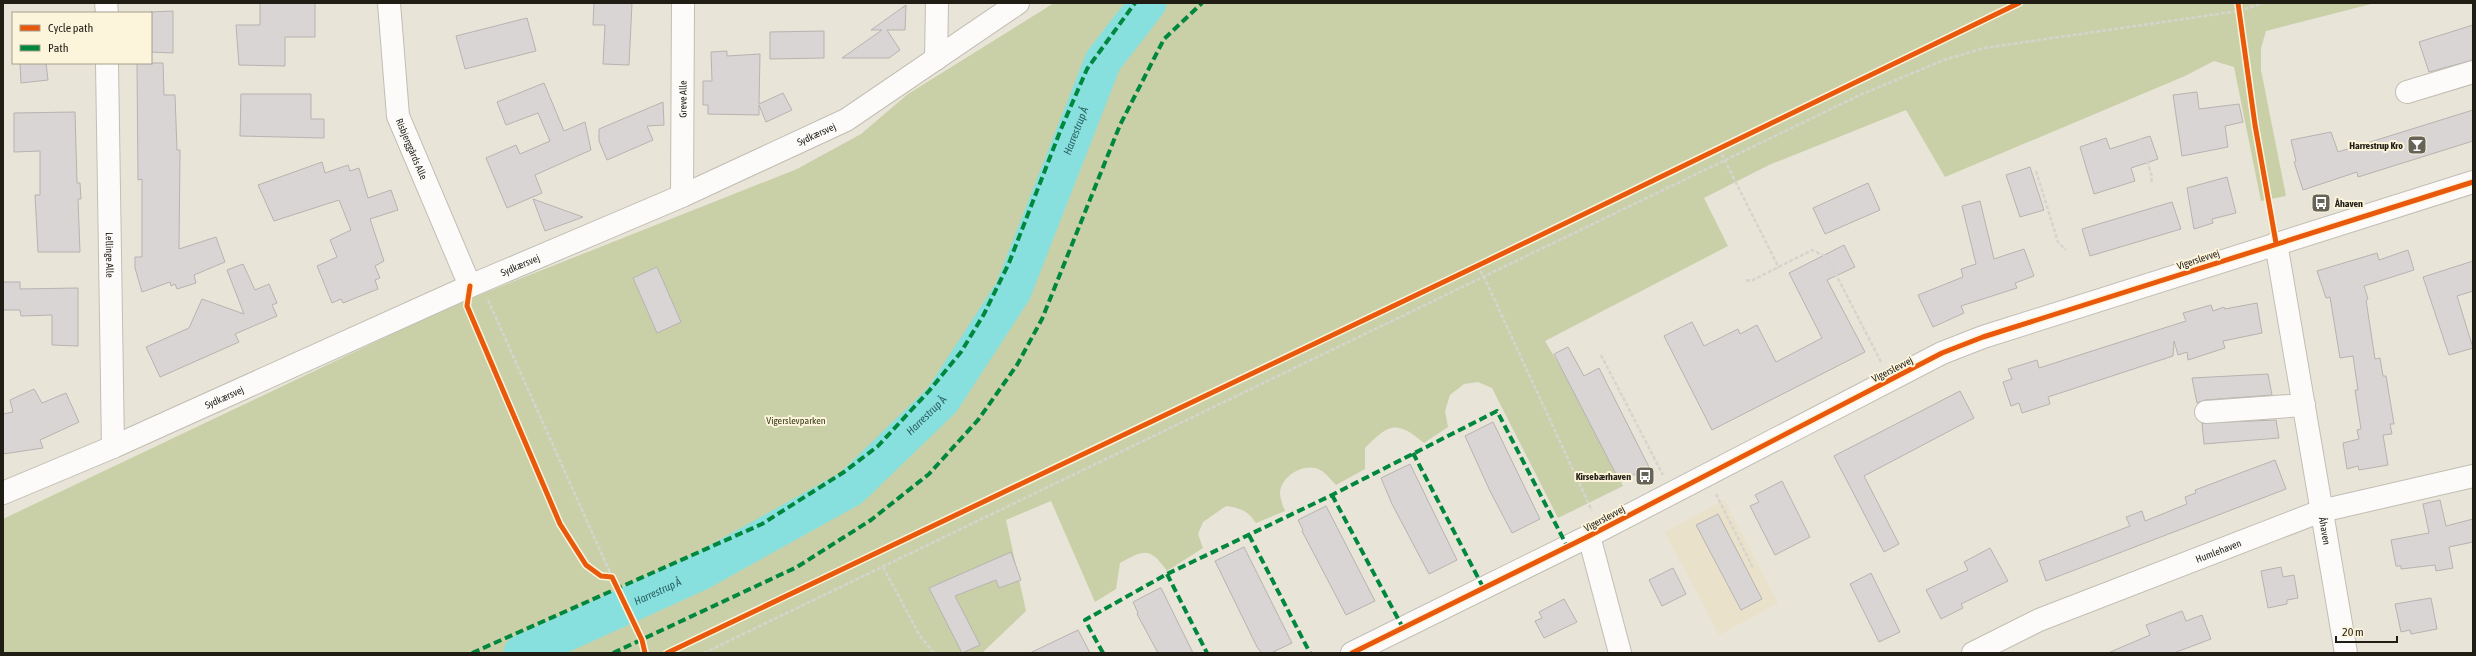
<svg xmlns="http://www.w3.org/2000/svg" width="2476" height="656" font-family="'Asap Condensed',sans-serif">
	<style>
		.built { fill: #e9e1ca }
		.green { fill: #c9d0a7 }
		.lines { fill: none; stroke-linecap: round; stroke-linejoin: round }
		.river { stroke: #87e0de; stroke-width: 37 }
		.building { fill: #d8d5d4; stroke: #b6b3b1 }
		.minor-casing { stroke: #c2beb4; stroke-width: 24 }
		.path { stroke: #d5d4cf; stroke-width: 2.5; stroke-dasharray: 4 2; stroke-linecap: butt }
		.minor { stroke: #fcfbf9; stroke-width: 22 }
		.quiet { stroke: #00873e; stroke-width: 4; stroke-dasharray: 8 4; stroke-linecap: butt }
		.cycleway-casing { stroke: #fdf4dc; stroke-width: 8 }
		.cycleway { stroke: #e8590c; stroke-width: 5 }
		.labels { text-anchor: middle; stroke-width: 4; stroke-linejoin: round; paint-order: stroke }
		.street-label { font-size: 10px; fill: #201d14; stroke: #fdf4dc }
		.poi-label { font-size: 10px; font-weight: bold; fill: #201d14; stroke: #fdf4dc; text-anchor: end }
		.park-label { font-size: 10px; fill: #353d19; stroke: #fdf4dc }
		.water-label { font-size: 11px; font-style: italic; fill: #2b6162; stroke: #fdf4dc }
	</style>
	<rect width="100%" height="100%" fill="#e8e4d7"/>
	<path class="built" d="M1724,500L1778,603L1719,635L1665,532Z"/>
	<path class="green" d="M1054,3H2375L2266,31L2261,48V70L2286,196L2261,201L2234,67L2214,61L2185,76L1945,177L1906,110L1769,165L1704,198L1728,246L1545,341L1570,383L1623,486L1558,518L1492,388L1478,382L1464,384L1450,395L1445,411L1448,427L1424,443C1397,420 1389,423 1365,448V469L1336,485C1332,481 1326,473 1320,470C1306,462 1281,475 1280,493C1280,498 1283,506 1285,511L1256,523C1248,511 1241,508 1226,506L1203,522L1198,534L1203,548L1167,571C1150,547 1145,549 1120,563L1116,589L1095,602L1051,501L1006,520L1026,611L982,653H3V519L449,307L797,169L861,134L908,94Z"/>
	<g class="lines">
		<path class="river" id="s1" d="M522,653L698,573L851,488L942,400L1013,291L1103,61L1148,3"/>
	</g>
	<path class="building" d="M260,3H315V37H285V66L239,65L236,25H260Z
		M594,3H632L629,65L603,64L605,25H593Z
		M906,5L905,30H887L900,50L889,58H842L882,30H871Z
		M173,11V53L151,52V12Z
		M527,18L536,51L465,69L456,36Z
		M2473,25V60L2429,72L2419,42Z
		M824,31V58L770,59V32Z
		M727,51V56L760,54L759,104L783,93L792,110L766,122L759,105V115L708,114V105H703V81H712L711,52Z
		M20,63H46L48,80L21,83Z
		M137,63H163L164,95H175L177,150H180L179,249L216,237L225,262L194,275L196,283L177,289L175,284L171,286L170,282L142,292L135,268V257H142V179L138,180Z
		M544,83L564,131L585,122L591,150L535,175L542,193L507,208L486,158L516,145L520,154L550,141L538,113L506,125L497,102Z
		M2197,92L2199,109L2239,104L2243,122L2225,126L2228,147L2182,156L2173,95Z
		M241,94H311V119H324V138L240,136Z
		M663,102L664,125L647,126L653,140L607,160L599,141V129Z
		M2473,110V141L2358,177L2357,172L2303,190L2294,162L2296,161L2291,140L2331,132L2338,152Z
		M75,112L77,183H80L81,199H78L80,252H38L35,195H40V151L14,152V113Z
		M2150,136L2158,159L2131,168L2135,181L2094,194L2080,147L2106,138L2110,149Z
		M322,162L325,173L348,165L350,171L359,168L368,198L391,190L398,210L370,219L384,261L375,266L380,278L375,280L378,289L343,303L341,299L332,303L317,266L337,257L330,240L351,230L339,200L274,221L258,185Z
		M2030,167L2044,210L2020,217L2006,175Z
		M2227,177L2236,213L2212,219L2213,223L2194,229L2187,188Z
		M1868,183L1880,210L1825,234L1813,208Z
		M533,199L583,217L545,231Z
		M1980,201L1994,259L2024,249L2034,276L2015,283L2017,288L1961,306L1964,313L1933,327L1918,295L1963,277L1961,269L1976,264L1962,206Z
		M2172,202L2181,229L2090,256L2082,229Z
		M1844,245L1855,267L1827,280L1865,352L1712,430L1664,336L1692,322L1704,346L1738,329L1740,334L1757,325L1776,362L1822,338L1789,273Z
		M2408,250L2414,270L2364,286L2368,299L2366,300L2375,359L2380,358L2383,376H2386L2394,424H2390L2392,434L2383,435L2388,465L2359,470L2358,466L2347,469L2343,443L2359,439L2357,430L2361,429L2355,390H2358L2353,356L2340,358L2330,297L2326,298L2317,271L2377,253L2379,260Z
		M2473,261V291L2457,296L2473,348L2449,355L2423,277Z
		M243,264L255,290L269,284L277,303L272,305L277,316L235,334L239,342L160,377L146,347L189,328L202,299L244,314L227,270Z
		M657,267L681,322L657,333L633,278Z
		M3,282H20V289L78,288V346L52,345V315L21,316L20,310H3Z
		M2257,303L2262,333L2223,341L2225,348L2188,360L2187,352L2178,355L2174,341L2173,356L2048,397L2050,404L2022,413L2019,403L2011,406L2003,382L2012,379L2008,369L2037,360L2039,368L2186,321L2183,313L2211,305L2213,311L2224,307L2225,309Z
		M1568,347L1584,376L1599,368L1649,467L1620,482L1554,354Z
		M2268,374L2272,395L2205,400L2197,403L2192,378Z
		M34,389L42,403L66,393L79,422L40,440L43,448L3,454V414L13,412L10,400Z
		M1960,391L1974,418L1864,476L1899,544L1884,552L1834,456Z
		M2276,420L2279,438L2204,444L2202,423Z
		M1493,422L1540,519L1512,533L1490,491L1465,436Z
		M2275,460L2286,489L2046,581L2039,561L2130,526L2126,517L2142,511L2145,521L2187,504L2185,497L2196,493L2195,490Z
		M1410,464L1457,560L1429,574L1392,504L1381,478Z
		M1782,481L1810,537L1775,555L1750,506L1759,502L1755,495Z
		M2440,500L2446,526L2473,519V542L2449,547L2453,568L2436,571L2435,565L2401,569V566H2396L2391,540L2429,533L2423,504Z
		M1326,506L1375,601L1346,615L1302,531L1303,530L1298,520Z
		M1718,514L1762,599L1741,610L1696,525Z
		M1244,547L1292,643L1271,653H1262L1257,647L1215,561Z
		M1990,548L2008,581L1961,604L1963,608L1941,619L1926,590L1968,570L1964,562Z
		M1011,552L1021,580L999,588L996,580L955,596L980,645L962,653L929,588Z
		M2281,567L2283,577L2294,575L2298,598L2287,600V604L2268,608L2261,571Z
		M1673,568L1686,594L1662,606L1649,580Z
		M1871,573L1900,632L1879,642L1850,584Z
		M1160,588H1161L1193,653H1158L1137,614L1138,613L1133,602Z
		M2431,598L2437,629L2411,634L2410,630L2401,632L2395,604Z
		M1564,599L1577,622L1544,638L1535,621L1542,618L1539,612Z
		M2182,611L2186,621L2202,615L2211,639L2174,653H2108L2150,635L2146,625Z
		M1078,630L1090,653H1030Z"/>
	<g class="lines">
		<g class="minor-casing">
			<g id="minor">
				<path d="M106,3L107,13"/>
				<path id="s2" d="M389,3L398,116L470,286"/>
				<path d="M936,59L937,3"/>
				<path id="s3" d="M107,63L113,447"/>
				<path d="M2407,92L2473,72"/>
				<path id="s4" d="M682,196L683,3"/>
				<path id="s5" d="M2276,243L2346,653"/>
				<path d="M2206,412L2304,405"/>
				<path id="s6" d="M3,493L113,447L470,286L682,196L846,120L1018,3"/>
				<path d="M1589,536L1620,653"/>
				<path d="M1352,653L1589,536L1942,353L1983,337L2473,182"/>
				<path id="s7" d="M1973,653L2039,620L2321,511L2473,476"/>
			</g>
		</g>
		<path class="path" d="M2140,138L2152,177L2151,184
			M1719,149L1779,268
			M2036,171L2058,242L2066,250
			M1477,266L1484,277L1592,511
			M1746,280L1751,281L1812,250L1827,257L1881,362
			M488,300L612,577
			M1601,355L1663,475
			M1716,494L1753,568
			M883,567L920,636L934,653
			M642,640L648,653
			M704,653L1860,95L1944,60L1984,48L2239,11L2263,3"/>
		<use href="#minor" class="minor"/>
		<path class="quiet" d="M1413,453L1484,589
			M1332,495L1403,628
			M1249,535L1310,653
			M1167,574L1207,653
			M472,653L762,524L844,472L878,446L929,391L961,352L984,314L1009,263L1061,129L1087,69L1135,3
			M613,653L797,567L871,520L929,474L978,420L1017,365L1042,319L1120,125L1164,39L1202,3
			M1103,653L1085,620L1167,574L1332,495L1497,411L1567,546"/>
		<g class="cycleway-casing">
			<path id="cycleway" d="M2238,3L2255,125L2276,243
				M470,286L467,306L560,524L586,565L601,576L612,577L642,640L645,653
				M667,653L1477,266L2019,3
				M1352,653L1589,536L1942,353L1983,337L2473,182"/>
		</g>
		<use href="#cycleway" class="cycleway"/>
	</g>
	<defs>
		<g id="bar-square" transform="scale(1)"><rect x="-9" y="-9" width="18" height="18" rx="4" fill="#666358" stroke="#fdf4dc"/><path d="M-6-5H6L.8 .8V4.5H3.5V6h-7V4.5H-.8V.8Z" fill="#fff"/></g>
		<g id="bus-square" transform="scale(1)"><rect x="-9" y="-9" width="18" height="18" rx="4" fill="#666358" stroke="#fdf4dc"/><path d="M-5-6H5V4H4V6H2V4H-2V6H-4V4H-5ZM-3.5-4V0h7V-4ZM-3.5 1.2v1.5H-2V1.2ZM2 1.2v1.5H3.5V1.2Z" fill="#fff"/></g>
	</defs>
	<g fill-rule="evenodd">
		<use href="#bar-square" x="2417" y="145"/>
		<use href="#bus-square" x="2321" y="203"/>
		<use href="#bus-square" x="1645" y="476"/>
	</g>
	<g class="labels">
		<g class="street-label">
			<text dy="4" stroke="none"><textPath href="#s4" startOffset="97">Greve Alle</textPath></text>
			<text dy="4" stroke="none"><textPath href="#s6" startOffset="889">Sydkærsvej</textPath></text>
			<text dy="4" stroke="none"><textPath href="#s2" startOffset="149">Risbjerggårds Alle</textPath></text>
			<text dy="4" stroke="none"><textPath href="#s3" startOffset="192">Lellinge Alle</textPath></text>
			<text transform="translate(2198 259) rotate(-18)" y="4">Vigerslevvej</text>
			<text dy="4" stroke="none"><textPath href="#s6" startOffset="565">Sydkærsvej</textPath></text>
			<text transform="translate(1892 369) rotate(-27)" y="4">Vigerslevvej</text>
			<text dy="4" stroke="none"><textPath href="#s6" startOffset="241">Sydkærsvej</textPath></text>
			<text transform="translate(1604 518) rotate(-28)" y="4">Vigerslevvej</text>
			<text dy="4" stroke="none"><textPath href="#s5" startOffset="292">Åhaven</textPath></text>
			<text dy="4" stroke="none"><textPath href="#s7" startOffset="266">Humlehaven</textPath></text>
		</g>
		<g class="poi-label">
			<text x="2403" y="149">Harrestrup Kro</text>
			<text x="2335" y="207" text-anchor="start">Åhaven</text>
			<text x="1631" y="480">Kirsebærhaven</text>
		</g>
		<g class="park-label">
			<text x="796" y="424">Vigerslevparken</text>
		</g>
		<g class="water-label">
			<text dy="4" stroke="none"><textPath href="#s1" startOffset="797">Harrestrup Å</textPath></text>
			<text dy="4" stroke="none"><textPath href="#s1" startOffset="473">Harrestrup Å</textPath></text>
			<text dy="4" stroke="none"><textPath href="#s1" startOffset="149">Harrestrup Å</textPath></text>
		</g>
	</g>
	<rect width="2476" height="656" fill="none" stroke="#201d14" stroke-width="8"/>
	<rect x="12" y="12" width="140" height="52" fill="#fdf4dc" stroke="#a59e8c"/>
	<rect x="20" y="25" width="20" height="6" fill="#e8590c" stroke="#a59e8c"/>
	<text x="48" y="32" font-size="12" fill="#201d14">Cycle path</text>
	<rect x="20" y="45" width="20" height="6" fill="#00873e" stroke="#a59e8c"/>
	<text x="48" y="52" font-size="12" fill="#201d14">Path</text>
	<path d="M2336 636v6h61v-6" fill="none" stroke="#201d14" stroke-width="2"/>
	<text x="2342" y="636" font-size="12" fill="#201d14" stroke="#fdf4dc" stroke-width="3" paint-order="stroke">20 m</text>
</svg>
